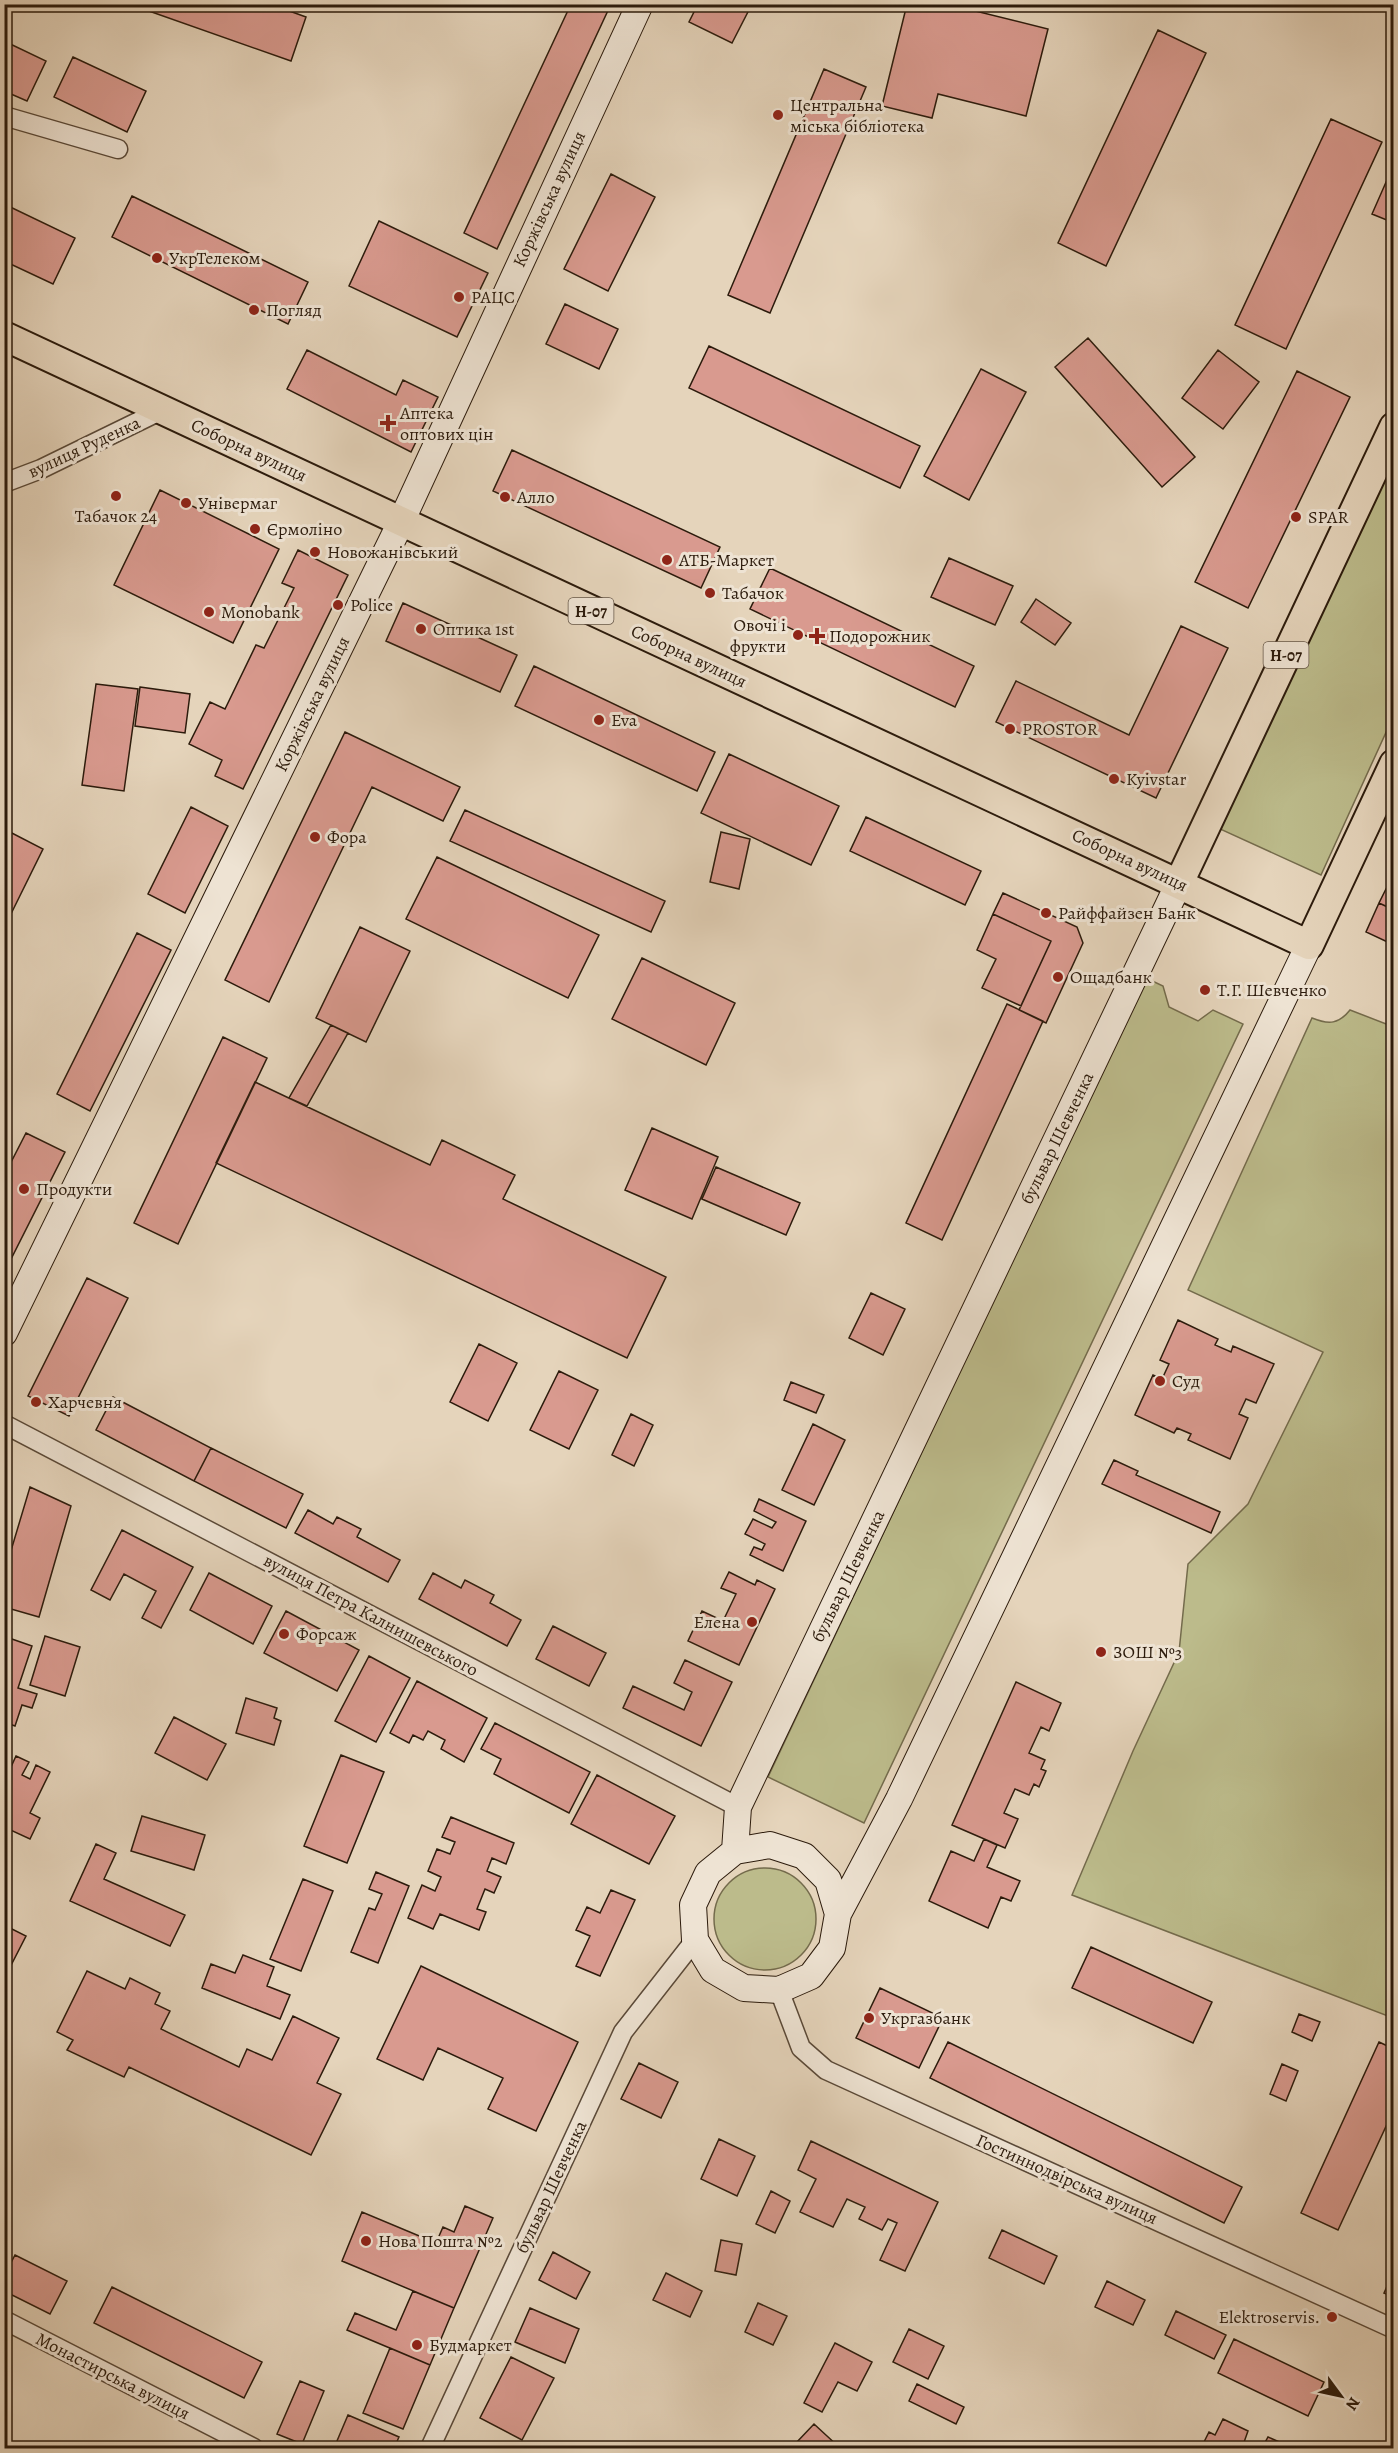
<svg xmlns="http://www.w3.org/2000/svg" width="1398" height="2453" font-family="Alegreya,serif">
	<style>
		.green { fill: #bcbb8b; stroke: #746b4c; stroke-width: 1.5 }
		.building { fill: #d99a8f; stroke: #2c1b0c; stroke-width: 1.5 }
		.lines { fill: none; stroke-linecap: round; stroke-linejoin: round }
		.street-casing { stroke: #5a4938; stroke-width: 21 }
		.secondary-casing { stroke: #2c1b0c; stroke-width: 28 }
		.primary-casing { stroke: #2c1b0c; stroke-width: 32 }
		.street { stroke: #eee3d3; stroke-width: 18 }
		.secondary { stroke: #eee3d3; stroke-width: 26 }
		.primary { stroke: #e5d4bb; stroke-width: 28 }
		.poi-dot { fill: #8f2418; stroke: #eee3d3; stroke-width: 2 }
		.labels { text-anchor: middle; stroke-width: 6; stroke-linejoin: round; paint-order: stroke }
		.shield { fill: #eee3d3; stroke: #665748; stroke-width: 1.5 }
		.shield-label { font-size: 16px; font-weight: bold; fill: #2c1b0c }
		.poi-label { font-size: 18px; fill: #2c1b0c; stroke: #eee3d3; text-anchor: start }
		.street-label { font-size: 18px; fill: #2c1b0c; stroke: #eee3d3 }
	</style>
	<rect width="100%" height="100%" fill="#e5d4bb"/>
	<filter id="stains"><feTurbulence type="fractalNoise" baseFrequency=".00333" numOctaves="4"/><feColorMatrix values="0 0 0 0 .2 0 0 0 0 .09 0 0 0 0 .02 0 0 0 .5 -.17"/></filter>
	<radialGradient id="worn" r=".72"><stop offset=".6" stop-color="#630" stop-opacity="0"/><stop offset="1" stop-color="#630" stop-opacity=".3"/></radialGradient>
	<path class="green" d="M1393,448V717L1321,875L1220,829Z
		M1146,978L1163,986L1169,1007L1198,1021L1213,1010L1243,1024L864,1823L768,1777Z
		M1350,1010L1394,1027L1393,2018L1072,1895L1133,1751L1179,1652L1188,1564L1248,1504L1323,1352L1188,1290L1312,1018C1329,1025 1339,1024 1350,1010Z
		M714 1919a51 51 0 1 1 102 0a51 51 0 1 1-102 0Z"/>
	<path class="building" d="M129,4H270L306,17L291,61Z
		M571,4H611L497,249L464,233Z
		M698,4H752L732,43L689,22Z
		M907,4H947L1048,29L1026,116L938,94L932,118L882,106Z
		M1158,30L1206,53L1106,266L1058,243Z
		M4,41L46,61L27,101L4,91Z
		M73,57L146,91L127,132L54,97Z
		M824,69L866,87L770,313L728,295Z
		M1331,119L1382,142L1286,349L1235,325Z
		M1394,164V223L1372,214Z
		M611,174L655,197L608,291L564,269Z
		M132,196L308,282L288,324L112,237Z
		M4,204L75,238L53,284L4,261Z
		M379,221L488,273L457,337L349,286Z
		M565,304L618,329L599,369L546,344Z
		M1088,338L1195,457L1162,487L1055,367Z
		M709,346L920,446L900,488L689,388Z
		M307,350L396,395L403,380L438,397L411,452L287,389Z
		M1218,350L1259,382L1223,429L1182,398Z
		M981,369L1026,392L969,500L924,476Z
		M1297,371L1350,397L1248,608L1195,582Z
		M512,450L720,547L701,588L493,491Z
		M160,490L279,549L233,643L114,585Z
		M298,550L348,575L243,789L215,776L222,760L189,744L210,702L225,709L256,645L264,648L294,588L282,583Z
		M949,558L1013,586L995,625L931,597Z
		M770,568L974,666L955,707L750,609Z
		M1036,599L1071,623L1055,645L1021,622Z
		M403,603L517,655L500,692L386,641Z
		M1181,626L1228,648L1156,798L996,722L1016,681L1129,735Z
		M534,666L715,752L697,791L515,706Z
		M96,684L138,689L124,791L82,785Z
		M140,687L190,694L185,733L135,726Z
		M345,732L460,787L443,821L372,787L269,1002L225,980Z
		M729,754L839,806L811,865L701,813Z
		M191,807L228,826L185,913L148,894Z
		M465,810L665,901L651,932L450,841Z
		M866,817L981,871L965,905L850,851Z
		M6,830L43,849L4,928V833Z
		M721,832L750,839L739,889L710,882Z
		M437,857L599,935L568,998L406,919Z
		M1394,873V910L1379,903Z
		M1003,893L1077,927L1083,943L1046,1023L1019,1010L1051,941L993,914Z
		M1379,903L1394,910V945L1366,932Z
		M993,914L1051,941L1021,1006L982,988L996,959L977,950Z
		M360,927L410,951L366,1042L316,1018Z
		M137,933L171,950L90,1111L57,1094Z
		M642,958L735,1003L706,1065L612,1019Z
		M1007,1004L1043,1021L942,1240L906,1223Z
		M331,1025L348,1033L307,1106L289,1098Z
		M223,1037L267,1058L178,1244L134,1223Z
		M255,1082L430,1165L442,1140L515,1175L503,1199L666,1277L627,1358L216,1163Z
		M652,1128L718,1157L692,1219L625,1190Z
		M26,1133L65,1152L4,1273V1176Z
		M716,1167L800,1203L786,1235L702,1199Z
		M87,1278L128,1298L69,1416L28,1396Z
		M871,1293L905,1309L883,1355L849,1338Z
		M1178,1320L1218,1339L1215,1345L1231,1352L1233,1346L1274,1364L1256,1403L1246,1399L1239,1414L1248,1418L1230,1459L1188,1440L1191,1434L1177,1428L1174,1433L1135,1415L1153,1375L1162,1379L1169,1364L1160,1360Z
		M479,1344L517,1363L488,1421L450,1402Z
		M559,1371L598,1390L569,1449L530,1430Z
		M791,1382L824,1395L816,1413L784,1400Z
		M113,1397L211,1448L194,1481L96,1430Z
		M631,1414L653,1425L634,1466L612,1455Z
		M813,1424L845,1440L814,1505L782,1490Z
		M211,1448L303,1494L286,1528L194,1481Z
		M1114,1460L1138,1471L1136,1475L1220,1512L1211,1533L1102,1484Z
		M30,1487L71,1506L39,1617L4,1607V1574Z
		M759,1499L806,1521L783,1571L750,1555L754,1547L762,1550L765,1544L745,1534L753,1519L772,1528L776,1522L754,1511Z
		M308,1510L333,1524L337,1517L361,1529L357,1537L400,1560L388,1582L295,1533Z
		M122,1530L193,1567L161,1628L142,1618L156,1591L124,1574L110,1600L91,1590Z
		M729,1572L755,1585L757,1580L775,1589L739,1665L688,1641L702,1611L723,1621L736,1594L721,1588Z
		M209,1573L272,1606L253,1644L190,1610Z
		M433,1573L461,1588L465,1580L494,1595L490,1603L521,1620L507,1646L419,1599Z
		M286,1611L359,1650L337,1691L264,1653Z
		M553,1626L606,1653L589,1686L536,1659Z
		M45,1636L80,1647L65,1696L30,1685Z
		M9,1638L32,1646L18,1688L37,1694L32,1708L22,1705L15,1726L4,1722V1651Z
		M369,1656L410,1678L376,1742L335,1721Z
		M685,1660L732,1682L701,1746L623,1708L633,1686L684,1710L692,1692L674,1683Z
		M417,1681L487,1718L464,1762L441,1749L445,1740L428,1731L423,1740L413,1735L409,1743L390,1733Z
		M1016,1682L1061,1703L1049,1731L1041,1727L1029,1753L1045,1760L1041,1769L1046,1771L1039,1787L1034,1784L1029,1795L1015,1789L1004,1813L1018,1819L1005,1848L952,1825Z
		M246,1698L277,1708L274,1718L281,1721L274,1745L236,1733Z
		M174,1717L226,1744L207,1780L155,1753Z
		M495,1723L590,1772L569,1813L494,1774L501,1759L481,1749Z
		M341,1755L384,1772L347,1863L304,1846Z
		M16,1756L29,1762L22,1775L30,1779L36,1765L50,1772L30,1813L40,1818L30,1839L6,1828L9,1823L4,1820V1767L10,1769Z
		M597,1775L675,1816L649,1864L571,1824Z
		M142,1816L205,1835L194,1870L131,1851Z
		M451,1817L514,1843L506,1864L492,1858L487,1871L501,1877L494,1893L485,1889L477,1909L486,1912L479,1930L440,1914L433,1929L408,1918L422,1885L435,1891L441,1877L428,1871L437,1849L450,1854L455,1842L442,1837Z
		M984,1839L997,1845L987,1867L1020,1881L1011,1901L1001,1897L988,1928L929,1901L951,1851L974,1861Z
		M96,1844L116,1853L104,1879L185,1915L170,1946L70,1901Z
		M376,1872L409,1886L378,1963L351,1952L369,1908L375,1910L382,1894L369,1889Z
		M303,1879L333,1891L301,1971L270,1959Z
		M611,1890L635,1900L600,1976L576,1966L590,1936L576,1930L587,1907L600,1913Z
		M4,1925L26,1936L4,1979Z
		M1091,1947L1212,2002L1193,2043L1072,1988Z
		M243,1955L274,1967L267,1986L290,1995L280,2019L202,1988L211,1964L235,1973Z
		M421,1966L578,2042L536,2131L488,2109L503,2078L438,2048L423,2080L377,2059Z
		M87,1971L125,1989L130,1978L160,1993L155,2004L170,2011L161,2029L239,2067L247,2049L272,2060L293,2016L339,2038L317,2083L341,2094L311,2155L129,2067L124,2077L67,2050L73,2040L57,2032Z
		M880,1988L943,2018L919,2068L856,2038Z
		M1299,2014L1320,2022L1312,2041L1292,2032Z
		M948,2042L1242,2187L1224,2223L930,2078Z
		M1379,2042L1394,2049V2109L1338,2230L1301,2213Z
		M639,2063L678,2082L661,2118L621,2099Z
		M1282,2064L1298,2071L1286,2101L1270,2094Z
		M719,2139L755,2156L737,2196L701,2179Z
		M811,2141L938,2202L905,2271L880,2260L897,2223L888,2219L882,2230L859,2219L865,2207L847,2199L833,2227L800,2212L816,2179L798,2170Z
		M771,2191L790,2201L775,2233L756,2224Z
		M465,2206L493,2218L454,2308L342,2261L362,2212L436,2243L443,2227L454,2232Z
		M1002,2230L1057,2256L1044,2284L989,2258Z
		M721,2240L742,2244L736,2275L715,2271Z
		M553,2252L590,2272L576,2299L539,2280Z
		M15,2255L67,2281L50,2314L4,2291V2276Z
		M1394,2271V2297L1384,2293Z
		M666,2273L702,2291L690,2317L653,2300Z
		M1107,2281L1145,2300L1133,2325L1095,2307Z
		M112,2287L262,2362L244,2398L94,2323Z
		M413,2291L454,2308L430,2365L347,2330L355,2313L396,2330Z
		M758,2303L787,2316L773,2345L745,2332Z
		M530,2308L579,2329L565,2363L515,2342Z
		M1176,2311L1226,2335L1214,2359L1165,2335Z
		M909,2329L944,2346L928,2379L893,2362Z
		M1234,2339L1324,2382L1308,2416L1218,2373Z
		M835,2343L872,2362L857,2391L838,2382L822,2412L804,2403Z
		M390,2348L430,2365L403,2429L363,2413Z
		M511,2357L554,2378L522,2440L480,2418Z
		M300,2381L324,2391L302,2444L277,2434Z
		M917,2384L964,2407L956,2424L909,2401Z
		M348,2415L399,2437L394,2448H334Z
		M1223,2419L1248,2431L1242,2448H1201L1209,2432L1215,2435Z
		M814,2424L840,2448H802L796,2443Z
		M1268,2437L1293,2448H1262Z"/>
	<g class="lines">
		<g class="street-casing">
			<path id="street" d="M4,116L118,149
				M4,483L41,469L164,409
				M4,1424L738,1807
				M779,1990L801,2048L826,2070L1394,2329
				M4,2320L254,2448
				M430,2448L623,2032L695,1940"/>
		</g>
		<g class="secondary-casing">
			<path id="secondary" d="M4,1333L401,522L640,4
				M735,1851L738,1807L1179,883
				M838,1914L828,1880L804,1856L770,1845L735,1851L708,1873L693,1905L695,1940L713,1970L744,1988L779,1990L811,1976L832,1948L838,1914L899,1799L1309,945"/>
		</g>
		<g class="primary-casing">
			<path id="primary" d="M4,336L1309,945L1394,764
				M1179,883L1394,427"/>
		</g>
		<use href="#street" class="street"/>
		<use href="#secondary" class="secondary"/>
		<use href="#primary" class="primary"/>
	</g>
	<g class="poi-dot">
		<circle cx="778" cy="115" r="6"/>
		<circle cx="157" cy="258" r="6"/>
		<circle cx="459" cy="297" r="6"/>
		<circle cx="254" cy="310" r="6"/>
		<path d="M385 414h6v6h6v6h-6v6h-6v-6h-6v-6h6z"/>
		<circle cx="116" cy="496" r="6"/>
		<circle cx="505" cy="497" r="6"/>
		<circle cx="186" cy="503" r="6"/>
		<circle cx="1296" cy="517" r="6"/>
		<circle cx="255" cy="529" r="6"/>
		<circle cx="315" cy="552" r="6"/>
		<circle cx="667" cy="560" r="6"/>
		<circle cx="710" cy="593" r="6"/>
		<circle cx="338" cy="605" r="6"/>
		<circle cx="209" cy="612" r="6"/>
		<circle cx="421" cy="629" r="6"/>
		<circle cx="798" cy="635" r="6"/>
		<path d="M814 627h6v6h6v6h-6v6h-6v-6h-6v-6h6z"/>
		<circle cx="599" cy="720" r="6"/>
		<circle cx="1010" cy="729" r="6"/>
		<circle cx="1114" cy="779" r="6"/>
		<circle cx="315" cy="837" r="6"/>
		<circle cx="1046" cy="913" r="6"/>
		<circle cx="1058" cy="977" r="6"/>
		<circle cx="1205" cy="990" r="6"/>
		<circle cx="24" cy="1189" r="6"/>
		<circle cx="1160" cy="1381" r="6"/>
		<circle cx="36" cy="1402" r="6"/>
		<circle cx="752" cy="1622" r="6"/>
		<circle cx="284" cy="1634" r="6"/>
		<circle cx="1101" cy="1652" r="6"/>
		<circle cx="869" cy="2018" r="6"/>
		<circle cx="366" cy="2241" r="6"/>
		<circle cx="1332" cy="2317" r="6"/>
		<circle cx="417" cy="2345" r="6"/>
	</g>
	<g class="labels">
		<g class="shield">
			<rect x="568.5" y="598" width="45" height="26" rx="4.5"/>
			<rect x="1263.5" y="642" width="45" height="26" rx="4.5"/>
		</g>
		<g class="shield-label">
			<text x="591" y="617">Н-07</text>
			<text x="1286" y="661">Н-07</text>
		</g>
		<g class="poi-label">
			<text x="790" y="111">Центральна<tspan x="790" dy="21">міська бібліотека</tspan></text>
			<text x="169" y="264">УкрТелеком</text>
			<text x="471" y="303">РАЦС</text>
			<text x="266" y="316">Погляд</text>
			<text x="400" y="419">Аптека<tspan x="400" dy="21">оптових цін</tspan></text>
			<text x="517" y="503">Алло</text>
			<text x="198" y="509">Універмаг</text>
			<text x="116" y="522" text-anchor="middle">Табачок 24</text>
			<text x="1308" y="523">SPAR</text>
			<text x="267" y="535">Єрмоліно</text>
			<text x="327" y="558">Новожанівський</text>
			<text x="679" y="566">АТБ-Маркет</text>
			<text x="722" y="599">Табачок</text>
			<text x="350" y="611">Police</text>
			<text x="221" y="618">Monobank</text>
			<text x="786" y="631" text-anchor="end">Овочі і<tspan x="786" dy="21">фрукти</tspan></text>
			<text x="433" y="635">Оптика 1st</text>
			<text x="829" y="642">Подорожник</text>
			<text x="611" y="726">Eva</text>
			<text x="1022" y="735">PROSTOR</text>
			<text x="1126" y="785">Kyivstar</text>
			<text x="327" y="843">Фора</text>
			<text x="1058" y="919">Райффайзен Банк</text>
			<text x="1070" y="983">Ощадбанк</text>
			<text x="1217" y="996">Т.Г. Шевченко</text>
			<text x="36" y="1195">Продукти</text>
			<text x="1172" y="1387">Суд</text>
			<text x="48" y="1408">Харчевня</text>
			<text x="740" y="1628" text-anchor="end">Елена</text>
			<text x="296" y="1640">Форсаж</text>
			<text x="1113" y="1658">ЗОШ №3</text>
			<text x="881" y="2024">Укргазбанк</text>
			<text x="378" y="2247">Нова Пошта №2</text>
			<text x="1320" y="2323" text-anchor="end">Elektroservis.</text>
			<text x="429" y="2351">Будмаркет</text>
		</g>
		<g class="street-label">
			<text transform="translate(549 199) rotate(-65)" y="6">Коржівська вулиця</text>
			<text transform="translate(84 447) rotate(-25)" y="6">вулиця Руденка</text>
			<text transform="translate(249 450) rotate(25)" y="6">Соборна вулиця</text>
			<text transform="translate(689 656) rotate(25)" y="6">Соборна вулиця</text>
			<text transform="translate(312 704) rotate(-64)" y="6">Коржівська вулиця</text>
			<text transform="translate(1130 860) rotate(25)" y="6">Соборна вулиця</text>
			<text transform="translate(1057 1138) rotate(-64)" y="6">бульвар Шевченка</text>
			<text transform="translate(848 1576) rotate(-64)" y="6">бульвар Шевченка</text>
			<text transform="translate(371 1615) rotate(28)" y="6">вулиця Петра Калнишевського</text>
			<text transform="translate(1067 2179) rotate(24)" y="6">Гостиннодвірська вулиця</text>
			<text transform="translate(551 2187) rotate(-65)" y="6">бульвар Шевченка</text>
			<text transform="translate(113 2376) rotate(27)" y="6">Монастирська вулиця</text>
		</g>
	</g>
	<rect width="1398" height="2453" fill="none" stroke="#e5d4bb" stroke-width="24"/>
	<rect x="6" y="6" width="1386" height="2441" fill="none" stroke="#2c1b0c" stroke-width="3"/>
	<rect x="12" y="12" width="1374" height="2429" fill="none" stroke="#2c1b0c" stroke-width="1.5"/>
	<g transform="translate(1341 2396) rotate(123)" stroke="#eee3d3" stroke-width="4.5" paint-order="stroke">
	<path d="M0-4.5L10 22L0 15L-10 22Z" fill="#2c1b0c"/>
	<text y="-9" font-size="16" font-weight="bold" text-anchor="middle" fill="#2c1b0c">N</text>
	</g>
	<rect width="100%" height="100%" filter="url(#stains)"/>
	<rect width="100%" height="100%" fill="url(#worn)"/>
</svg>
